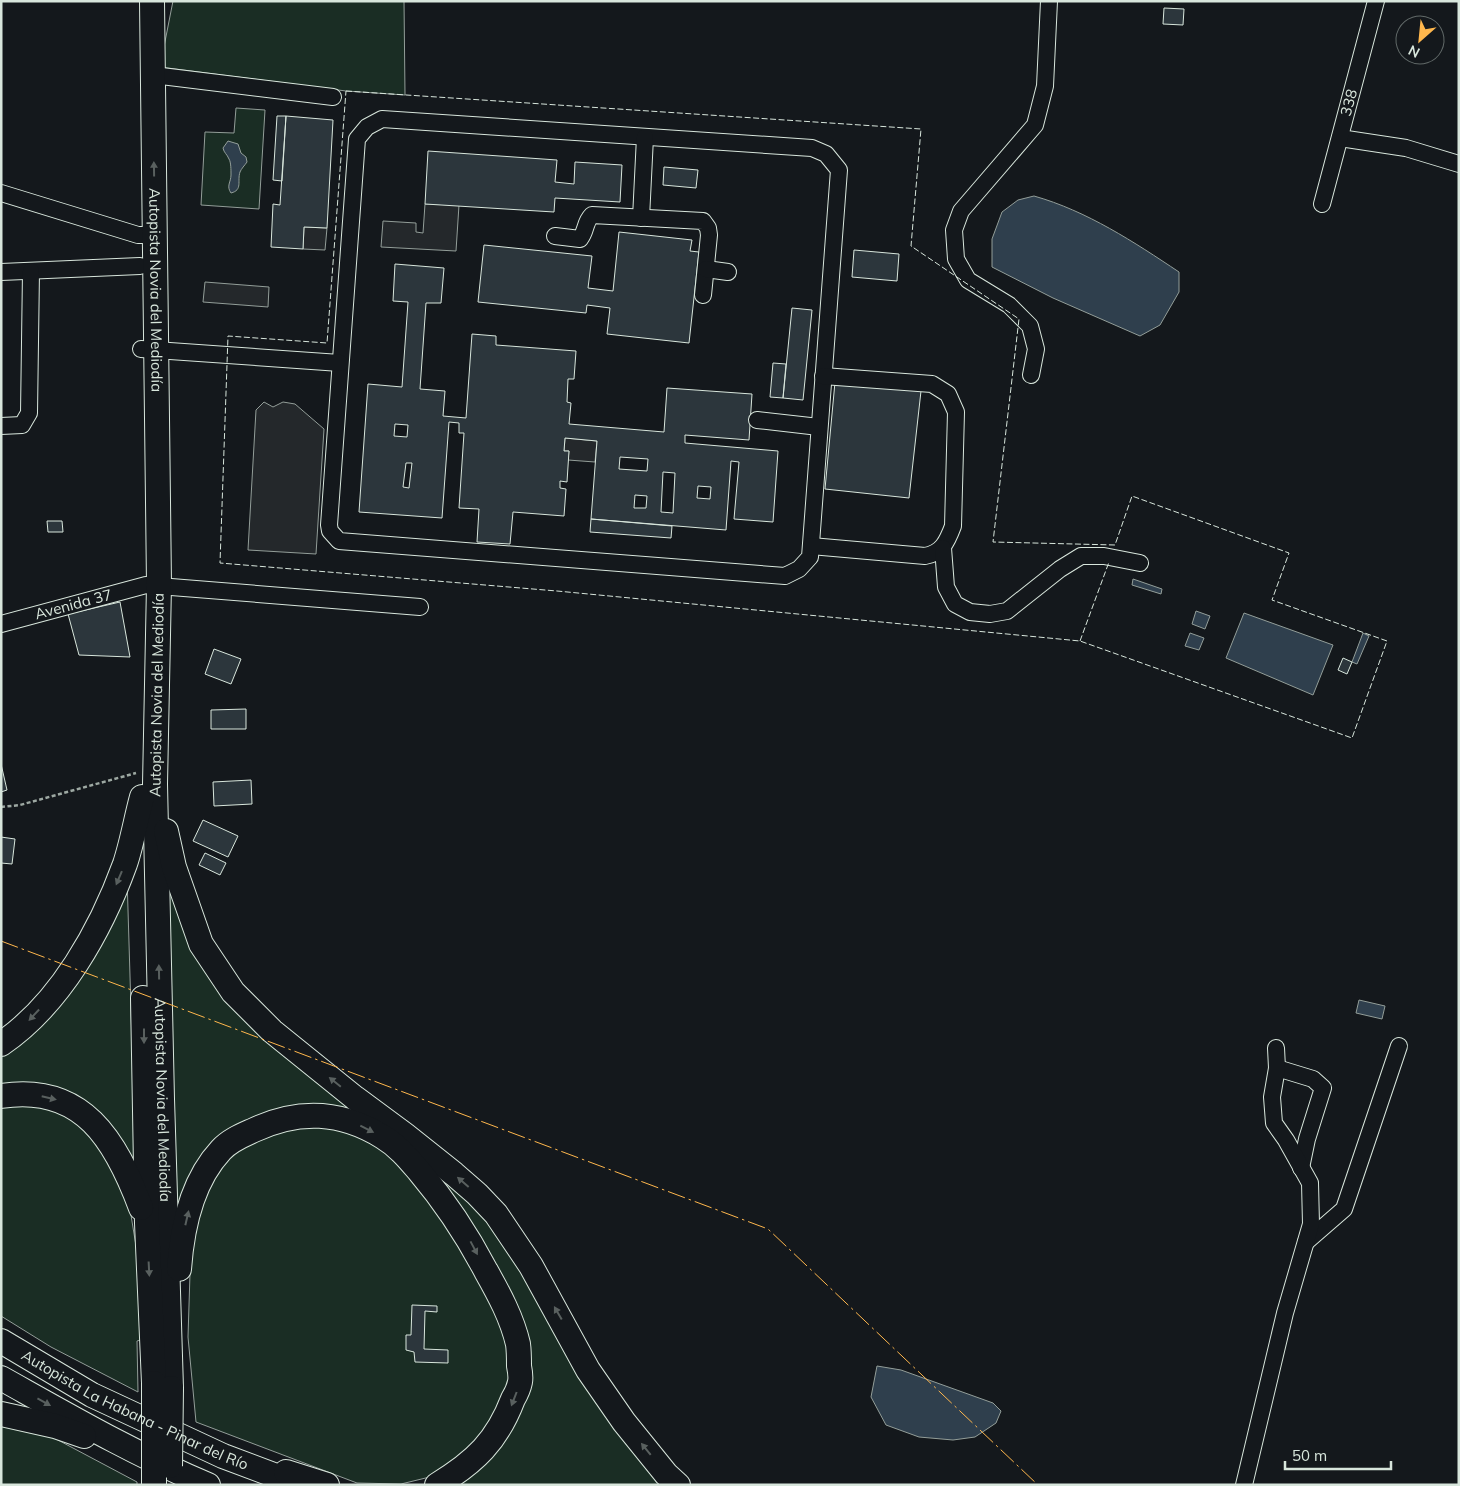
<svg xmlns="http://www.w3.org/2000/svg" width="1460" height="1486" font-family="Mulish,sans-serif">
	<style>
		.green { fill: #1a2d24; stroke: #939e99 }
		.parking { fill: #24282b; stroke: #939e99 }
		.water { fill: #2f3f4d; stroke: #939e99 }
		.building { fill: #2c363c; stroke: #d8e6dc; fill-rule: evenodd }
		.lines { fill: none; stroke-linecap: round; stroke-linejoin: round }
		.minor-casing { stroke: #d8e6dc; stroke-width: 18 }
		.highway-casing { stroke: #d8e6dc; stroke-width: 26 }
		.path { stroke: #9da8a2; stroke-width: 2.5; stroke-dasharray: 4 2.5; stroke-linecap: butt }
		.minor { stroke: #14181c; stroke-width: 16 }
		.highway { stroke: #14181c; stroke-width: 24 }
		.highway-bridge-casing { stroke: #d8e6dc; stroke-width: 26; stroke-linecap: butt }
		.highway-bridge { stroke: #14181c; stroke-width: 24 }
		.fence { stroke: #d8e6dc; stroke-width: 1; stroke-dasharray: 6 2.5; stroke-linecap: butt }
		.power { stroke: #ffb74d; stroke-width: 1; stroke-dasharray: 18 4 2.5 4; stroke-linecap: butt }
		.oneway { fill: #59605f }
		.labels { text-anchor: middle; stroke-width: 4; stroke-linejoin: round; paint-order: stroke }
		.street-label { font-size: 15px; fill: #d8e6dc; stroke: #14181c }
	</style>
	<rect width="100%" height="100%" fill="#14181c"/>
	<path class="green" d="M173,1H404L405,95L346,91L160,67Z
		M236,108L265,110L259,209L201,205L205,132L234,133Z
		M127,877L136,1174L103,1122L1,1088V1056L9,1052Z
		M168,887L214,979L477,1208L671,1485H449L511,1427L515,1309L367,1123L237,1132L176,1234Z
		M1,1104H45L93,1132L129,1203L137,1252L144,1339L137,1341L138,1392L51,1347L1,1316Z
		M325,1124L376,1142L406,1168L463,1247L497,1309L510,1356L509,1385L476,1447L442,1474L401,1484L357,1483L196,1422L188,1337L191,1242L203,1196L220,1165L249,1141L294,1127Z
		M1,1423L41,1431L137,1482V1485H1Z"/>
	<path class="parking" d="M425,204L459,205L456,251L381,247L383,221L416,223V232L423,233Z
		M304,227L327,228L325,250L303,249Z
		M205,282L269,287L268,307L203,302Z
		M264,402L273,407L283,402L295,404L324,429L316,554L248,550L256,410Z
		M565,438L597,441L595,462L568,460L569,451H564Z"/>
	<path class="water" d="M228,141L238,144L241,153L246,157L247,162C245,165 241,169 240,172C237,181 243,190 231,193C226,186 231,182 231,175C231,170 231,162 229,159C227,154 224,153 223,148Z
		M1034,196C1087,211 1134,242 1179,272V292L1160,325L1140,336L1053,298L992,267V239L1002,212L1018,200Z
		M1133,579L1162,589L1161,594L1132,585Z
		M1196,611L1210,616L1205,629L1192,624Z
		M1244,613L1333,645L1313,695L1226,658Z
		M1190,633L1204,638L1199,650L1185,646Z
		M1363,633L1369,636L1357,664L1352,662Z
		M1359,1000L1385,1006L1382,1019L1356,1013Z
		M877,1366L901,1370L993,1403L1001,1411L996,1423L975,1437L953,1440L919,1437L886,1425L871,1397Z"/>
	<path class="building" d="M1164,8L1184,9L1183,25L1163,24Z
		M277,116H286L282,181L273,180Z
		M286,116L333,120L327,228L304,227L303,249L271,247L273,204L280,205Z
		M428,151L557,160L555,182L574,184L575,162L622,165L620,202L555,198L554,212L425,204Z
		M664,167L698,170L696,188L663,185Z
		M619,232L692,240L690,251L699,252L689,343L607,334L610,308L587,305L586,313L478,302L484,245L592,256L588,288L613,291Z
		M854,250L899,254L897,281L852,277Z
		M395,264L444,268L441,303H426L420,389L445,391L443,416L466,418L472,334L496,336V345L576,351L574,379H568L567,402L571,403L569,424L664,432L667,388L752,394L749,440L685,435V443L778,451L773,522L734,519L739,462L731,461L726,530L591,519L597,441L565,438L564,451H569L567,482L560,481V488L566,489L564,516L513,512L510,544L477,542L479,509L459,508L464,433H459V423L449,422L442,518L359,512L368,384L402,387L408,302L393,301ZM395,424L408,425L407,437L394,436ZM620,457L648,459L647,471L619,469ZM406,463H412L409,488L403,487ZM663,472L675,473L673,513L661,512ZM698,486L711,487L710,499L697,498ZM635,495L647,496L646,508H634Z
		M792,308L812,310L803,400L783,398Z
		M773,363L786,364L783,398L770,397Z
		M835,382L921,391L909,498L825,489Z
		M591,519L672,526L671,538L590,532Z
		M47,521H62L63,532H48Z
		M120,602L130,657L79,655L68,614Z
		M214,649L241,659L231,684L205,674Z
		M1343,658L1352,662L1347,674L1338,670Z
		M246,709V729H211V710Z
		M1,764L7,790L1,792Z
		M251,780L252,804L214,806L213,782Z
		M203,820L238,836L228,857L193,841Z
		M1,837L15,839L12,864L1,863Z
		M205,853L226,863L220,875L199,865Z
		M412,1305L437,1306V1312L425,1311L424,1349L448,1350V1363L415,1362L414,1352L406,1350V1335H411Z"/>
	<g class="lines">
		<g class="minor-casing">
			<g id="minor">
				<path d="M153,75L333,97"/>
				<path d="M382,119L812,148L826,154L839,170L810,557L799,569L785,576L339,541L330,531L329,525L357,139L367,127Z"/>
				<path d="M1340,138L1406,148L1459,164"/>
				<path d="M1,193L138,235H155"/>
				<path id="s1" d="M1322,204L1376,1"/>
				<path d="M641,218L645,137"/>
				<path d="M555,236L580,239C587,230 584,223 592,215L703,221L708,228L709,235L703,295"/>
				<path d="M706,269L728,272"/>
				<path d="M1,272L140,266"/>
				<path d="M141,349L340,363"/>
				<path d="M1031,375L1036,349L1030,326L1009,305L968,280L956,259L954,230L961,211L1035,125L1045,86L1049,1"/>
				<path d="M757,420L819,427"/>
				<path d="M1,426L22,425L29,413L31,271"/>
				<path d="M811,546L925,556C942,553 947,542 953,526L956,412L948,394L932,384L823,376"/>
				<path d="M943,548L946,587L955,604L970,612L990,614L1007,611L1060,569L1081,556H1104L1140,563"/>
				<path id="s2" d="M1,624L146,585L420,607"/>
				<path d="M1277,1068L1313,1079L1323,1088L1307,1139L1301,1168"/>
				<path d="M1306,1242L1344,1209L1399,1046"/>
				<path d="M1244,1485L1285,1313L1311,1224L1310,1183L1286,1140L1274,1123L1272,1097L1277,1068L1276,1048"/>
			</g>
		</g>
		<g class="highway-casing">
			<g id="highway">
				<path id="s3" d="M152,1L159,585L155,784L162,1099L171,1388"/>
				<path d="M166,831L174,867L201,944L233,992L272,1031L355,1098L405,1135L454,1174L477,1194L496,1214L531,1266L588,1370L624,1422L666,1474L678,1485"/>
				<path d="M143,998L147,1223L154,1383"/>
				<path d="M1,1044C60,1004 101,930 125,864C132,843 136,819 142,797"/>
				<path d="M1,1096C83,1083 116,1141 141,1208"/>
				<path d="M179,1269C182,1227 192,1181 221,1150C230,1140 243,1135 254,1130C299,1109 341,1111 383,1137C398,1146 408,1158 419,1171C447,1204 466,1233 486,1271C499,1294 512,1318 518,1344C519,1351 519,1359 519,1366C520,1371 521,1377 520,1382C519,1387 516,1394 513,1399C497,1441 475,1462 437,1485"/>
				<path id="s4" d="M1,1341L92,1395L223,1456L300,1485"/>
				<path d="M1,1378C69,1416 136,1455 208,1485"/>
				<path d="M1,1414L55,1426L84,1436"/>
				<path d="M286,1472L327,1485"/>
			</g>
		</g>
		<path class="path" d="M1,807L20,805L136,773"/>
		<use href="#minor" class="minor"/>
		<use href="#highway" class="highway"/>
		<g class="highway-bridge-casing">
			<path id="highway-bridge" d="M154,1383V1485
				M170,1466L171,1388"/>
		</g>
		<use href="#highway-bridge" class="highway-bridge"/>
		<path class="fence" d="M346,91L921,129L911,246L1019,319L993,542L1115,545L1132,496L1289,553L1272,600L1387,641L1352,738L1080,641L557,591L220,563L228,336L327,343Z
			M1080,641L1109,562"/>
		<path class="power" d="M1,941L768,1229L1038,1485"/>
	</g>
	<defs><path id="oneway-solid" d="M-6-.8H1V-3.2L6.5 0L1 3.2V.8H-6Z" transform="scale(1.25)"/></defs>
	<g class="oneway">
		<use href="#oneway-solid" transform="translate(154 169) rotate(-91)"/>
		<use href="#oneway-solid" transform="translate(119 878) rotate(113)"/>
		<use href="#oneway-solid" transform="translate(159 972) rotate(-91)"/>
		<use href="#oneway-solid" transform="translate(34 1015) rotate(133)"/>
		<use href="#oneway-solid" transform="translate(144 1036) rotate(90)"/>
		<use href="#oneway-solid" transform="translate(335 1082) rotate(-141)"/>
		<use href="#oneway-solid" transform="translate(49 1098) rotate(13)"/>
		<use href="#oneway-solid" transform="translate(367 1129) rotate(27)"/>
		<use href="#oneway-solid" transform="translate(463 1182) rotate(-139)"/>
		<use href="#oneway-solid" transform="translate(187 1218) rotate(-77)"/>
		<use href="#oneway-solid" transform="translate(474 1248) rotate(62)"/>
		<use href="#oneway-solid" transform="translate(149 1269) rotate(87)"/>
		<use href="#oneway-solid" transform="translate(558 1313) rotate(-120)"/>
		<use href="#oneway-solid" transform="translate(514 1399) rotate(111)"/>
		<use href="#oneway-solid" transform="translate(44 1402) rotate(29)"/>
		<use href="#oneway-solid" transform="translate(646 1449) rotate(-129)"/>
	</g>
	<g class="labels">
		<g class="street-label">
			<text dy="5" stroke="none"><textPath href="#s1" startOffset="105">338</textPath></text>
			<text dy="5" stroke="none"><textPath href="#s3" startOffset="289">Autopista Novia del Mediodía</textPath></text>
			<text dy="5" stroke="none"><textPath href="#s2" startOffset="75">Avenida 37</textPath></text>
			<text transform="translate(157 695) rotate(-89)" y="5">Autopista Novia del Mediodía</text>
			<text dy="5" stroke="none"><textPath href="#s3" startOffset="1099">Autopista Novia del Mediodía</textPath></text>
			<text dy="5" stroke="none"><textPath href="#s4" startOffset="151">Autopista La Habana - Pinar del Río</textPath></text>
		</g>
	</g>
	<rect width="1460" height="1486" fill="none" stroke="#d8e6dc" stroke-width="5"/>
	<g transform="translate(1420 40) rotate(207)"><circle r="24" fill="#14181c" stroke="#626a69"/>
	<path d="M0-4L9 19L0 12L-9 19Z" fill="#ffb74d"/>
	<text y="-8" font-size="14" font-weight="bold" text-anchor="middle" fill="#d8e6dc">N</text>
	</g>
	<path d="M1285 1461v8h106v-8" fill="none" stroke="#d8e6dc" stroke-width="2.5"/>
	<text x="1292" y="1461" font-size="15" fill="#d8e6dc" stroke="#14181c" stroke-width="4" paint-order="stroke">50 m</text>
</svg>
